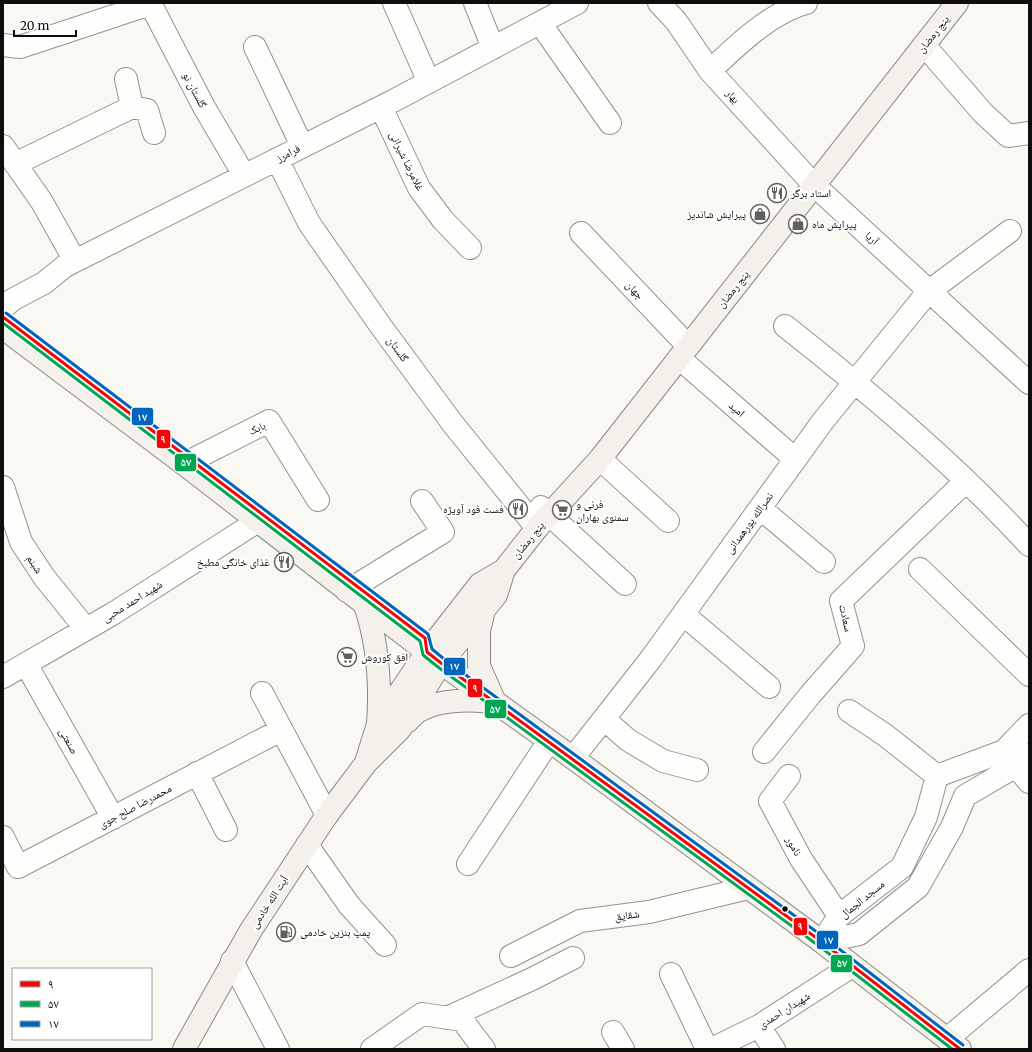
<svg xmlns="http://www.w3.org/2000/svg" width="1032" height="1052" font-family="Merriweather,'Noto Naskh Arabic',serif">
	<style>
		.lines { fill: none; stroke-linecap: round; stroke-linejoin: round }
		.minor-casing { stroke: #949391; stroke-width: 24 }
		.secondary-casing { stroke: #8b8a88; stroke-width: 24 }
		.minor { stroke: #fefefd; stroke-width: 22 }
		.secondary { stroke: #f4f1ea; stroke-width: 22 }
		.bus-1-casing { stroke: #fff; stroke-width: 6 }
		.bus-2-casing { stroke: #fff; stroke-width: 6 }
		.bus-3-casing { stroke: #fff; stroke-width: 6 }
		.bus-1 { stroke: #f40606; stroke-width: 3 }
		.bus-2 { stroke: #00a651; stroke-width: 3 }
		.bus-3 { stroke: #0065bd; stroke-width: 3 }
		.bus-dot { fill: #0e0e0e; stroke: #fff; stroke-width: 1.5 }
		.labels { text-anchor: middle; stroke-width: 4; stroke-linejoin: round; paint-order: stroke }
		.street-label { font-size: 11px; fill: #0e0e0e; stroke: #fff }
		.poi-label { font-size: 11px; fill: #0e0e0e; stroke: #fff; text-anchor: start }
		.line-badge { stroke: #fff; stroke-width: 1.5 }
		.badge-label { font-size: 11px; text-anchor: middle; font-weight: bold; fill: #fff }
	</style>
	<rect width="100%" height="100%" fill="#faf8f3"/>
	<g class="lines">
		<g class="minor-casing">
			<path id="minor" d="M150,3L204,107L244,175
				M394,3L429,82
				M475,3L493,48
				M659,3L676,21L710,71L814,185L1029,383
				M540,23L610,123
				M3,45L20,47L150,4
				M924,45L983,113L1008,136L1029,133
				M255,47L302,146
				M710,71C736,46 770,13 806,3
				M126,79L132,107L147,110L154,133
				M381,107L419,188L443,220L470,248
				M3,146L42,202L75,261
				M277,159L309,223L380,325L453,424L537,528
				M15,164L132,107
				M581,233L688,346
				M3,308L12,300L44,283L65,266L393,101L577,3
				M785,326C871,394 955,464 1029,545
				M679,358L795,459
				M600,459L668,521
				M184,464L269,421L318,500
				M3,487L21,542L44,577L86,629
				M541,507L625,584
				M760,508L824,562
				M920,569L1029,675
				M347,591L443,532L422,501
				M683,614L769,687
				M26,664L113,818
				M3,677L114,613L258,521
				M262,693L327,815
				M849,711L885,735L937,776
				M604,719L628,740L663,761L697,770
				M764,752L810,695L853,646L841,601L966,481
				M573,758L650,660L823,421L928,292L1010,231
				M1016,766L1029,782
				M197,773L226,830
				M789,776L770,801L801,859L839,916
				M3,837L18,867L281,730
				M307,845L349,905L385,945
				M468,864L549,741
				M822,942L839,916L902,867L926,817L937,776L1004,751L1029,725
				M822,942L859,934L918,887L952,827L965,796L1016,766L1029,754
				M511,956L580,921L649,912L748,888
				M232,961L278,1049
				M671,974L707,1049
				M447,1018L532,979L573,958
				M759,1026L774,1049
				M613,1032L623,1049
				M947,1039L1029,970
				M372,1049L422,1014L462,1020L484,1049
				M712,1049L759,1026L852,966"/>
		</g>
		<g class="secondary-casing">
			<path id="secondary" d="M3,328L184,464L441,663L573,758L822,942L960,1049
				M365,605C378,644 381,684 378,724
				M484,610L479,631V666L495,702
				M408,721C411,718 415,713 419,711C439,699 473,699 495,703
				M367,759L378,724L427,652L480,584L504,570
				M184,1049L251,930L327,815L366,763L400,729L441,663L496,595L504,570L537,528L600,459L957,3"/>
		</g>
		<use href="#minor" class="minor"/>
		<use href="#secondary" class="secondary"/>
		<g class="bus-1-casing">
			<path id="bus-1" d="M3,317L425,638L427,652L441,663L822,942L960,1049"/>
		</g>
		<g class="bus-2-casing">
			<path id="bus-2" d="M3,323L420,641L423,655L438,667L819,946L952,1049"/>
		</g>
		<g class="bus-3-casing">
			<path id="bus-3" d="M6,313L428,634L432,649L444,659L825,938L963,1045"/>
		</g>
		<use href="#bus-1" class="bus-1"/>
		<use href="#bus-2" class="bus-2"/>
		<use href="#bus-3" class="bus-3"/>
	</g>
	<defs>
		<g id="restaurant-ring" transform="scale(1)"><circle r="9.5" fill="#fff" stroke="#61605e" stroke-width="1.5"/><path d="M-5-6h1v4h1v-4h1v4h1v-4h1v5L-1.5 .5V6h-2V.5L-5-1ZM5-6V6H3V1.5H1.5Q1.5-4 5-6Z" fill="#61605e"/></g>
		<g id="shop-ring" transform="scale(1)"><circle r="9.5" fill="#fff" stroke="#61605e" stroke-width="1.5"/><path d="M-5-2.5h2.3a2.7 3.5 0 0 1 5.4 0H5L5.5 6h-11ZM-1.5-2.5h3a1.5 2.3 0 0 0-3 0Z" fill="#61605e"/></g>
		<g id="supermarket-ring" transform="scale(1)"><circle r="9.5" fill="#fff" stroke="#61605e" stroke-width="1.5"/><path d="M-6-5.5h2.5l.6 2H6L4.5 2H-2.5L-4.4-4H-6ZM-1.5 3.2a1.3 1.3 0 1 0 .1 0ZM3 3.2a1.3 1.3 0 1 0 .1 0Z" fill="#61605e"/></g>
		<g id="fuel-ring" transform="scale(1)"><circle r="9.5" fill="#fff" stroke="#61605e" stroke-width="1.5"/><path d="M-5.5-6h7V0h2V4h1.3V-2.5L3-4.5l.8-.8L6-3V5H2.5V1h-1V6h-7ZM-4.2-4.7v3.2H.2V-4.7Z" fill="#61605e"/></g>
	</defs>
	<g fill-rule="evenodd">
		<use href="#restaurant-ring" x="777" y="193"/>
		<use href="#shop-ring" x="760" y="214"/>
		<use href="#shop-ring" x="798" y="224"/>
		<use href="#restaurant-ring" x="518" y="509"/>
		<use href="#supermarket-ring" x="562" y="510"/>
		<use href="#restaurant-ring" x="284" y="562"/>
		<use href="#supermarket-ring" x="347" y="657"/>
		<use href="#fuel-ring" x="286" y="932"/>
	</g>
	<circle class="bus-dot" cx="785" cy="909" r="3.5"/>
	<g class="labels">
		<g class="street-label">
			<text transform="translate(933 34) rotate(-52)" y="4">پنج رمضان</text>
			<text transform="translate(195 90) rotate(62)" y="4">گلستان نو</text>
			<text transform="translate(733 96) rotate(48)" y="4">بهار</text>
			<text transform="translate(288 153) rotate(-27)" y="4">فرامرز</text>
			<text transform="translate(407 161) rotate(64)" y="4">غلامرضا شیرانی</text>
			<text transform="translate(872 238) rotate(43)" y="4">آریا</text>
			<text transform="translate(733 289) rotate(-52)" y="4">پنج رمضان</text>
			<text transform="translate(635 290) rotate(47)" y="4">جهان</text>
			<text transform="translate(398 349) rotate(54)" y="4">گلستان</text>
			<text transform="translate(737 409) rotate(41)" y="4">امید</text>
			<text transform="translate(257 428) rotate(-25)" y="4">بابک</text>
			<text transform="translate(749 523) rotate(-54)" y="4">نصرالله پورهمدانی</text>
			<text transform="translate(528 540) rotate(-51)" y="4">پنج رمضان</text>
			<text transform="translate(35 564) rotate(57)" y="4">شبنم</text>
			<text transform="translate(132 601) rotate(-32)" y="4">شهید احمد محبی</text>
			<text transform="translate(846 618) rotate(77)" y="4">سعادت</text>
			<text transform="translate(69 741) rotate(61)" y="4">صنعتی</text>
			<text transform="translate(135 806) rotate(-28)" y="4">محمدرضا صلح جوی</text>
			<text transform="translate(794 846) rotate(60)" y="4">نامور</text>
			<text transform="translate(862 899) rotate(-39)" y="4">مسجد الجمال</text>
			<text transform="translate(269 902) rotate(-57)" y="4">آیت الله خادمی</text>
			<text transform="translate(627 915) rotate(-8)" y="4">شقایق</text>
			<text transform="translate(784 1010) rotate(-32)" y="4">شهیدان احمدی</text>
		</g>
		<g class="poi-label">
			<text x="791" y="197">استاد برگر</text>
			<text x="746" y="218" text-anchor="end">پیرایش شاندیز</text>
			<text x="812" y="228">پیرایش ماه</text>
			<text x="576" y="508">فرنی و<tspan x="576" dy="13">سمنوی بهاران</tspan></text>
			<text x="504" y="513" text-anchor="end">فست فود آویژه</text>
			<text x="270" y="566" text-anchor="end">غذای خانگی مطبخ</text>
			<text x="361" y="661">افق کوروش</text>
			<text x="300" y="936">پمپ بنزین خادمی</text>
		</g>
	</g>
	<g class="line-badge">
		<rect x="131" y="407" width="23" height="19" rx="4" fill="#0065bd"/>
		<rect x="156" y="429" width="15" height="20" rx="4" fill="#f40606"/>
		<rect x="174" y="453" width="23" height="19" rx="4" fill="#00a651"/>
		<rect x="443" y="657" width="23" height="19" rx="4" fill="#0065bd"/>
		<rect x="467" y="678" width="16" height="20" rx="4" fill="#f40606"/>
		<rect x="484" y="699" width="23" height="20" rx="4" fill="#00a651"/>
		<rect x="793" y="917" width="15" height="19" rx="4" fill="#f40606"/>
		<rect x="816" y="930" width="23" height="20" rx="4" fill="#0065bd"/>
		<rect x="830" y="954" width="23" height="19" rx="4" fill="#00a651"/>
	</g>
	<g class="badge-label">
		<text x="142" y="421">۱۷</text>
		<text x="163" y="443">۹</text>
		<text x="186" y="466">۵۷</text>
		<text x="454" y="670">۱۷</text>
		<text x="475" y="692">۹</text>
		<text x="495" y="713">۵۷</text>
		<text x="800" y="930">۹</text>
		<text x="828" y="944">۱۷</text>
		<text x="842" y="967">۵۷</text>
	</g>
	<rect width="1032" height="1052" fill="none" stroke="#0e0e0e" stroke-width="8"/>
	<rect x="12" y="968" width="140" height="72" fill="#ffffff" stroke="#9f9f9f"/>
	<rect x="20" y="981" width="20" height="6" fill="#f40606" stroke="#9f9f9f"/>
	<text x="48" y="988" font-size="12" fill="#0e0e0e">۹</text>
	<rect x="20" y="1001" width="20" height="6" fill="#00a651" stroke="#9f9f9f"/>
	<text x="48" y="1008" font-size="12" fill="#0e0e0e">۵۷</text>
	<rect x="20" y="1021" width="20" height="6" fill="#0065bd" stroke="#9f9f9f"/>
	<text x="48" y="1028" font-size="12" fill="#0e0e0e">۱۷</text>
	<path d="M14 30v6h62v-6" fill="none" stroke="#0e0e0e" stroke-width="2"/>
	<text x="20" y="30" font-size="12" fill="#0e0e0e" stroke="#ffffff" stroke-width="3" paint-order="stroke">20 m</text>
</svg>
